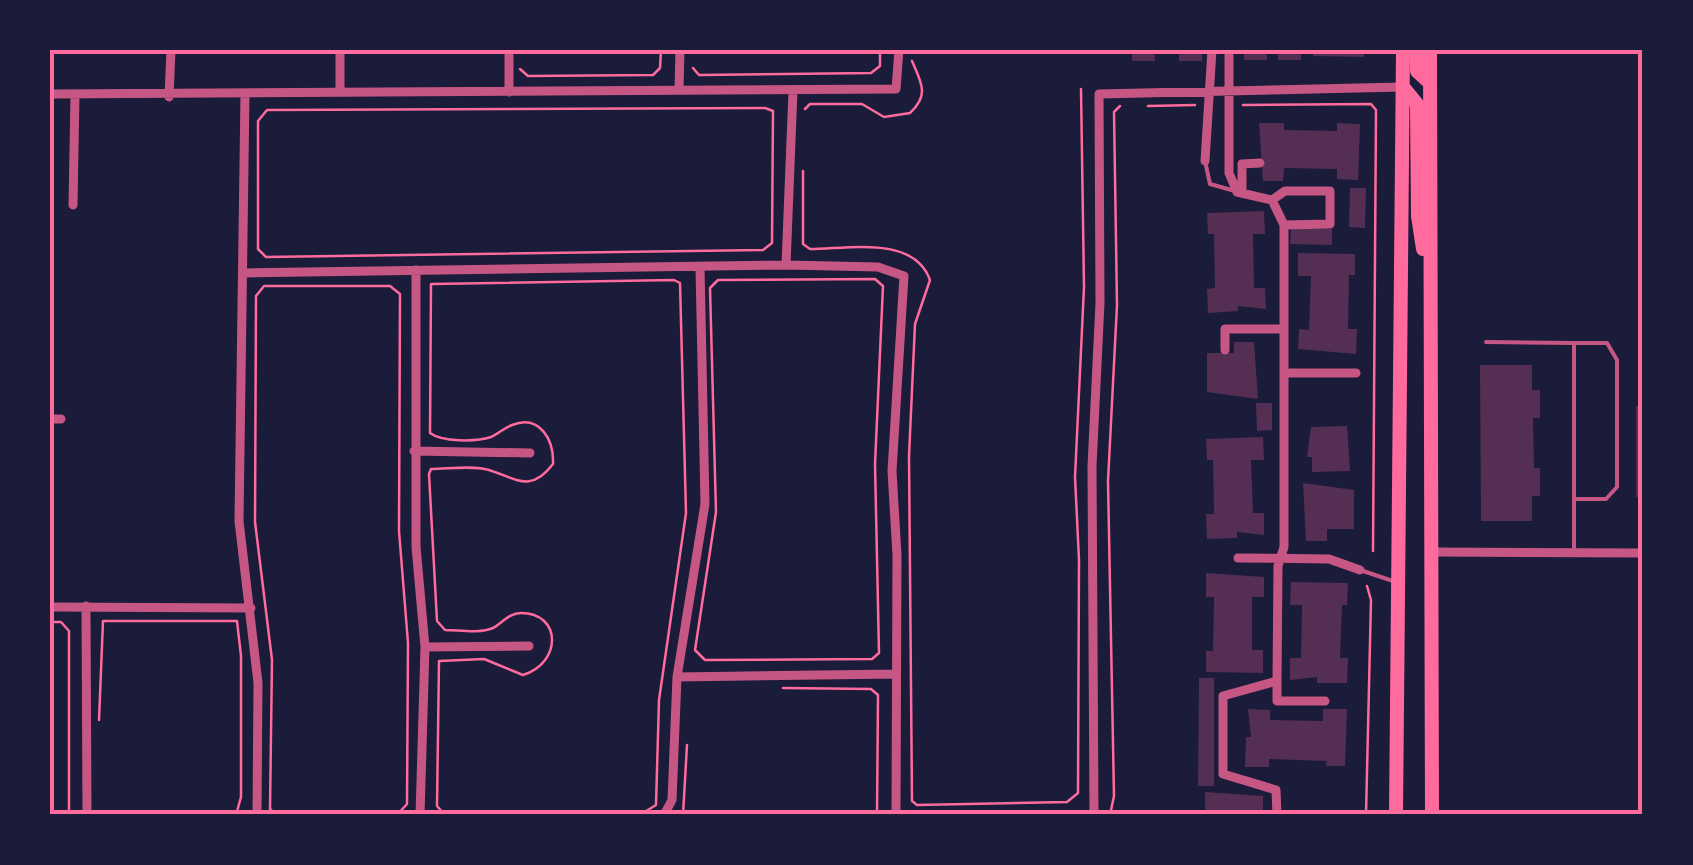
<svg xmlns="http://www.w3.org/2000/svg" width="1693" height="865" font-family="'Space Grotesk',sans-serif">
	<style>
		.building { fill: #542f53 }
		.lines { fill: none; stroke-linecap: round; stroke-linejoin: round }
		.path { stroke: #ff6b9d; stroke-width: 2.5 }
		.service { stroke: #c65784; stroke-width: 4 }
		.minor { stroke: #c65784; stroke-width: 9 }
		.primary { stroke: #ff6b9d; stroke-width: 14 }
		.neatline { fill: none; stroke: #ff6b9d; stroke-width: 4 }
	</style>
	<rect width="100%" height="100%" fill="#1b1b3a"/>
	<path class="building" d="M1132,50H1154L1155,61H1132Z
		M1179,50H1202V61H1179Z
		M1244,50H1267V60H1244Z
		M1278,50H1301V60H1278Z
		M1313,50H1364V57L1313,56Z
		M1259,123H1284V130L1337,131V123L1360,124L1358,180L1337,179V169L1284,168L1283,181H1263Z
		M1350,188H1366L1365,228L1349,227Z
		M1264,211L1265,234H1253L1254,288H1265L1266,309L1238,306V311L1208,313L1207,289L1215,288L1214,234H1208L1207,213Z
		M1291,229H1332V245L1290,244Z
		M1298,253L1355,254V275H1349L1348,329H1357L1356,354L1298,349L1299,329L1309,330L1311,276H1298Z
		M1234,342H1254L1258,399L1207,392V353H1234Z
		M1480,365H1532V390H1540V418H1533L1534,468H1540V496H1532V521H1481Z
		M1256,403H1272V430L1257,431Z
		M1636,406H1643V497H1636Z
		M1347,426L1350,471L1312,472V457H1307L1311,427Z
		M1263,437L1264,460H1251L1253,513H1264V535L1237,532V538L1207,539L1206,514H1214L1213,460H1207L1206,439Z
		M1303,483L1354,490V529H1327V541H1306Z
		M1206,573L1264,577V597H1252V650H1263V673L1206,672V651H1213L1214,597H1206Z
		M1291,582L1348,583L1347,605H1342L1340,658H1348L1347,683H1317V677L1290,680V658H1301L1302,605H1290Z
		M1199,678H1214V786H1198Z
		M1248,709L1270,710V720L1323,721V709H1347L1345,766H1326L1327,761L1269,759V767H1245L1246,737H1251Z
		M1205,792L1263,796V815H1205Z"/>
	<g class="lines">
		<path class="path" d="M693,68L699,75L871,73L880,66V50
			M520,69L528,76L653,75L660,68L661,50
			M1243,105L1371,104L1376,110L1373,551
			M1148,106L1195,105
			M765,108L773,111L772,243L763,250L266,257L258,249V121L267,110Z
			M805,109L810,104H862L884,117L910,113C930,95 921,82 912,61
			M803,171V244L810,249C848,249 914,235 930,280L915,324L909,456L912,801L917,805L1067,802L1078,793L1079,560L1075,477L1084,287L1081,89
			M875,279L883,286L875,464L879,653L872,659L705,660L695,650L716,512L710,288L718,280Z
			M674,280L680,283L686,513L659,700L656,805L643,813L445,815L437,806L439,661L484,659L523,675C562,663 562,613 521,613C509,613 502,623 493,628C479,634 459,630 445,630L437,621L429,474L431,469C448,469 472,465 489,470C517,479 531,493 553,464C554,440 540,414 512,425C504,428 498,434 491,437C476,442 442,442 430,433L431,284Z
			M264,286H390L400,294L399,531L408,643L407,804L397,815H276L270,809L272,660L255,522L256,296Z
			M50,622H61L69,631V815
			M783,688L871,689L878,695L877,815
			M99,720L103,621H237L241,656V797L236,815
			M683,815L687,745
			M1110,815L1114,796L1108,481L1117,305L1114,112L1120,106
			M1366,815L1371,600L1367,586"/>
		<path class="service" d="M1205,161L1210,184L1235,191
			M1486,342L1574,343V553
			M1574,343H1607L1617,360V487L1606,499H1576
			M1360,570L1393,581"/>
		<path class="minor" d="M340,50V91
			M1229,50V173L1237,192L1272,200L1284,225V547L1278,566L1277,681L1223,696V774L1276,790L1277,815
			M679,89L680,50
			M509,92V50
			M245,93L239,521L258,683L257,815
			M50,94L896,89L899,50
			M169,97L171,50
			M1205,161L1212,50
			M1242,193V164L1260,163
			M1272,200L1285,191H1330V224L1284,225
			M73,205L75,94
			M786,265L793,91
			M416,270V547L425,647L420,815
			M244,273L786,265L878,267L904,276L892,471L897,555L896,815
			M1225,350V329H1284
			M1284,373H1356
			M50,419H61
			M414,451L530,453
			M1432,552L1643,553
			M1238,558L1329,559L1360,570
			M86,606L87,815
			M50,607L251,608
			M425,647L529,646
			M677,677L896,674
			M1277,681V701H1325
			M664,815L672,800L677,677L705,504L700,268
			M1094,815L1092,466L1100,303L1099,94L1403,87"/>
		<path class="primary" d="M1417,50V71L1430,83
			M1430,50L1432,815
			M1403,87L1417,104L1418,216L1423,249
			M1396,815L1403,50"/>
	</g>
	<rect width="1693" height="865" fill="none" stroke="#1b1b3a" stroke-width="105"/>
	<rect x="52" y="52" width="1588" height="760" class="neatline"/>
</svg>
